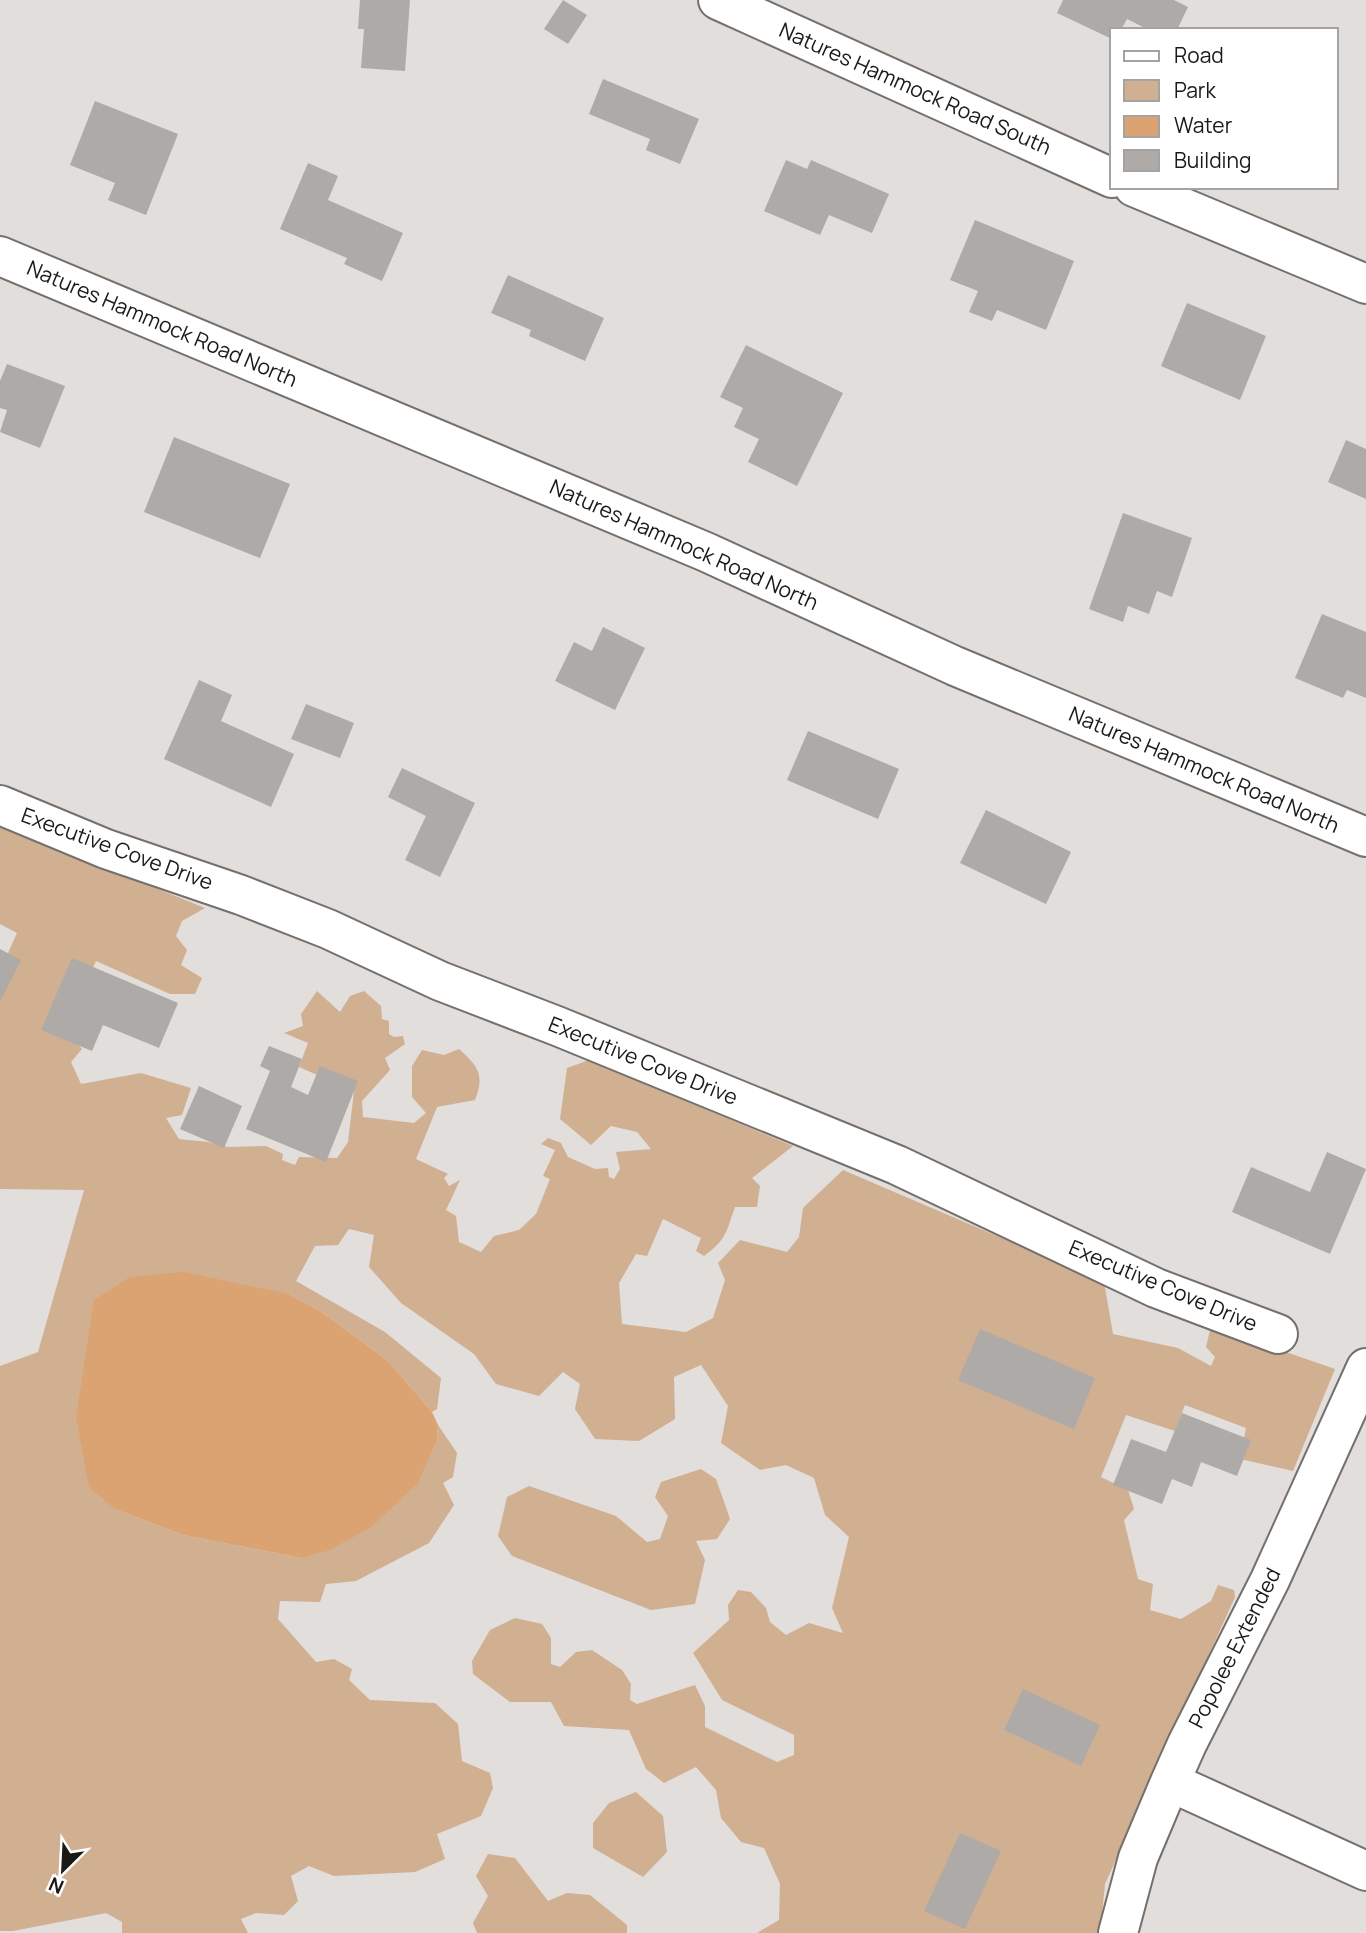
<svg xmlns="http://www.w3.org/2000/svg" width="1366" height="1933" font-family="Manrope,sans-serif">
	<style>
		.green { fill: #d1af91 }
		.water { fill: #dba371 }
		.building { fill: #adaaa8 }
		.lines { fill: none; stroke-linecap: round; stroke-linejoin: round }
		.minor-casing { stroke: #73706e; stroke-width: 42 }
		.minor { stroke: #fff; stroke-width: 38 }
		.labels { text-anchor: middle; stroke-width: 7; stroke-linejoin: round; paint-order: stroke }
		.street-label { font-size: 21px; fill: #1a1918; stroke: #fff }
	</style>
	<rect width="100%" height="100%" fill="#e1dedc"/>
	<path class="green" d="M0,825L205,908L182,921L176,936L187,950L181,965L202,978L195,994H170L96,961L71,1014V1035L82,1049L71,1062L81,1084L141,1073L191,1088L182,1115L166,1118L179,1139L208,1142L228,1147L266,1146L283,1154L282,1160L295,1165L299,1157L337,1158L348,1142L354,1091L299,1067L308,1043L284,1033L303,1026L301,1014L317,991L340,1012L350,996L364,991L381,1006L382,1019L389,1021V1034L394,1037L403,1036L405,1044L385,1058L390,1070L362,1101L363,1117L414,1123L426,1113L412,1097V1066L422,1050L444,1055L459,1049C478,1066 485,1075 475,1100L437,1107L416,1159L448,1174L444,1178L449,1186L460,1180L446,1210L456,1216L459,1242L481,1252L494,1236L519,1230L536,1214L550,1179L543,1176L555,1150L541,1144L548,1138L561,1143L568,1157L595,1169L608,1168L609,1177L614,1179L620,1169L616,1152L651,1149L637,1132L611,1126L591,1145L560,1119L567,1068L589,1060L793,1146L752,1178L760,1186L757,1207H735C726,1232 727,1239 704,1256L696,1251L701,1238L663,1219L647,1256L636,1254L619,1283L622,1324L686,1332L713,1318L725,1280L718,1263L740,1240L787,1252L799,1237L803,1208L843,1170L1104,1282L1113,1334L1178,1348L1211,1366L1215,1357L1206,1347L1211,1326L1335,1369L1293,1471L1240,1459L1246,1428L1185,1405L1175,1431L1126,1415L1101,1477L1128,1490L1134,1509L1124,1520L1138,1579L1153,1584L1150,1610L1181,1619L1211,1601L1218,1585L1234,1590L1235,1597L1105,1884L1100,1933H757L779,1920L780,1884L764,1848L741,1842L721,1818L716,1790L696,1767L664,1783L646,1769L629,1730L564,1726L551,1702H510L473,1674L472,1661L490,1630L515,1618L542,1624L551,1638V1664L560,1667L576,1652L592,1650L622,1670L631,1684L630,1700L637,1704L695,1685L705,1706V1727L777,1762L794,1755V1735L722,1700L693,1653L729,1620L728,1605L738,1590L751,1592L766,1608L770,1622L786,1635L809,1623L843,1633L832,1608L849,1537L825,1515L814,1478L786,1465L760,1470L721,1443L728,1406L701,1365L674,1377L675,1419L639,1441L595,1439L575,1409L580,1384L563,1372L539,1396L496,1384L474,1354L401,1303L369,1267L374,1235L349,1229L338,1245L315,1246L296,1281L385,1332L441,1378L437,1409L432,1412L387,1360L320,1311L289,1294L115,1509L183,1535L301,1558L437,1439L438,1425L457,1453L453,1477L443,1483L454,1505L429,1543L356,1581L326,1584L320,1602L280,1601L278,1619L316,1662L334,1659L352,1669L349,1680L370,1700L435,1703L458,1724L462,1761L490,1773L493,1788L481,1816L437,1834L445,1859L415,1872L334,1876L309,1866L291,1876L298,1901L284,1915L256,1913L241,1919L248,1933H122V1922L106,1913L13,1931H0V1366L38,1352L84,1190L0,1189V971L17,933L0,924Z
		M701,1469L716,1479L730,1519L717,1539L696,1541L705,1560L695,1604L651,1610L512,1556L498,1536L507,1497L529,1486L616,1516L647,1542L660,1539L668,1516L655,1497L661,1482Z
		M636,1792L663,1816L667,1852L643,1877L593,1848V1823L609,1803Z
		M488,1854L515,1858L548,1901L567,1893L590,1895L627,1925V1933H477L473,1923L488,1896L476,1876Z"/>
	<path class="water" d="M183,1272L289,1294L320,1311L387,1360L432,1412L438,1425L437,1439L418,1483L371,1527L330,1550L301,1558L183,1535L115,1509L89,1487L76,1417L94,1300L130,1277Z"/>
	<path class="building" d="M360,0H410L405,71L361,68L364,29H358Z
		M563,0L587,15L568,44L544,29Z
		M1063,0H1174L1188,7L1177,30H1149L1127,19L1121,30H1112V39L1057,13Z
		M603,79L699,119L680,164L646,150L650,139L589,114Z
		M95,101L178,134L146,215L108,200L115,183L70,165Z
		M786,160L807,169L811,160L889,194L872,233L829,215L820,235L764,211Z
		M308,163L338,176L328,200L403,233L382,281L344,264L347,258L280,229Z
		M975,220L1074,261L1046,330L997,310L992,321L969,312L978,291L950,280Z
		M508,275L604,318L585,361L529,336L531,330L491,313Z
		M1187,303L1266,336L1240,400L1161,366Z
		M746,345L843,393L797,486L748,462L759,439L734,427L743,408L720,397Z
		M7,364L65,386L40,448L0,432L7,410L0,408V381Z
		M174,437L290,484L260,558L144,512Z
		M1346,440L1366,449V499L1328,482Z
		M1123,513L1192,538L1172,597L1157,591L1149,614L1128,606L1123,622L1089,609Z
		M1322,614L1366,632V698L1347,690L1343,698L1295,678Z
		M603,627L645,648L615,710L555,681L574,642L592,651Z
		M199,680L232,695L221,721L294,754L271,807L164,759Z
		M306,704L354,723L340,758L291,739Z
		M808,731L899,769L878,819L787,780Z
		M402,768L475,803L440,877L405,860L426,816L388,797Z
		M986,810L1071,852L1046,904L960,863Z
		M0,949L21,960L0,1002Z
		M72,958L178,1003L159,1048L103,1025L92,1051L41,1030Z
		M269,1046L302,1059L291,1087L308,1095L320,1066L358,1081L326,1162L246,1129L270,1071L260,1066Z
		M199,1086L242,1106L224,1148L180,1129Z
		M1327,1152L1366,1169L1330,1254L1232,1212L1251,1167L1310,1192Z
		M980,1329L1095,1378L1074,1429L958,1380Z
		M1182,1413L1251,1440L1237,1476L1201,1462L1192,1487L1172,1479L1162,1504L1113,1485L1131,1439L1166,1452Z
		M1023,1689L1100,1725L1081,1766L1004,1730Z
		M960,1833L1001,1851L965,1929L924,1911Z"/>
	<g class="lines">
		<g class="minor-casing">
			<path id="minor" d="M718,0L1112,178
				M1134,187L1366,284
				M0,256L706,552L955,666L1366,837
				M0,805L106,849L241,895L328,929L440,981L557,1026L897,1165L1156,1288L1278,1334
				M1170,1782L1366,1871
				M1118,1933L1138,1858L1170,1782L1187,1744L1270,1580L1366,1368"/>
		</g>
		<use href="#minor" class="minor"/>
	</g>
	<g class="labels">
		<g class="street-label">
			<text transform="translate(915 89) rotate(24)" y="7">Natures Hammock Road South</text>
			<text transform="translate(162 324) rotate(23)" y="7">Natures Hammock Road North</text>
			<text transform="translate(684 545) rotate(24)" y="7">Natures Hammock Road North</text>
			<text transform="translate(1204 770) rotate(23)" y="7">Natures Hammock Road North</text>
			<text transform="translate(117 849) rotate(20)" y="7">Executive Cove Drive</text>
			<text transform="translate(643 1061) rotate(22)" y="7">Executive Cove Drive</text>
			<text transform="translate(1163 1286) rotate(23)" y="7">Executive Cove Drive</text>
			<text transform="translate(1235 1648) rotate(-63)" y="7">Popolee Extended</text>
		</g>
	</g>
	<rect x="1110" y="28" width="228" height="161" fill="#ffffff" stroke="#a3a3a3" stroke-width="2"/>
	<rect x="1124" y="51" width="35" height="10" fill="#ffffff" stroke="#a3a3a3" stroke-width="2"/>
	<text x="1174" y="63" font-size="21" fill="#1a1918">Road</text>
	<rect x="1124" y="80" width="35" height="21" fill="#d1af91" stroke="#a3a3a3" stroke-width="2"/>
	<text x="1174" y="98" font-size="21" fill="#1a1918">Park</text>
	<rect x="1124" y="116" width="35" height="21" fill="#dba371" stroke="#a3a3a3" stroke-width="2"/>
	<text x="1174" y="133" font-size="21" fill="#1a1918">Water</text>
	<rect x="1124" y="150" width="35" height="21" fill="#adaaa8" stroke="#a3a3a3" stroke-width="2"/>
	<text x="1174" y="168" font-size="21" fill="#1a1918">Building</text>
	<g transform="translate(63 1870) rotate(204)" stroke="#ffffff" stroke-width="5" paint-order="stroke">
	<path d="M0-5L12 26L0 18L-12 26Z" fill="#1a1918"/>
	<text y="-10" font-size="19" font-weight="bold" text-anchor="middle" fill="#1a1918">N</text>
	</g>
</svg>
